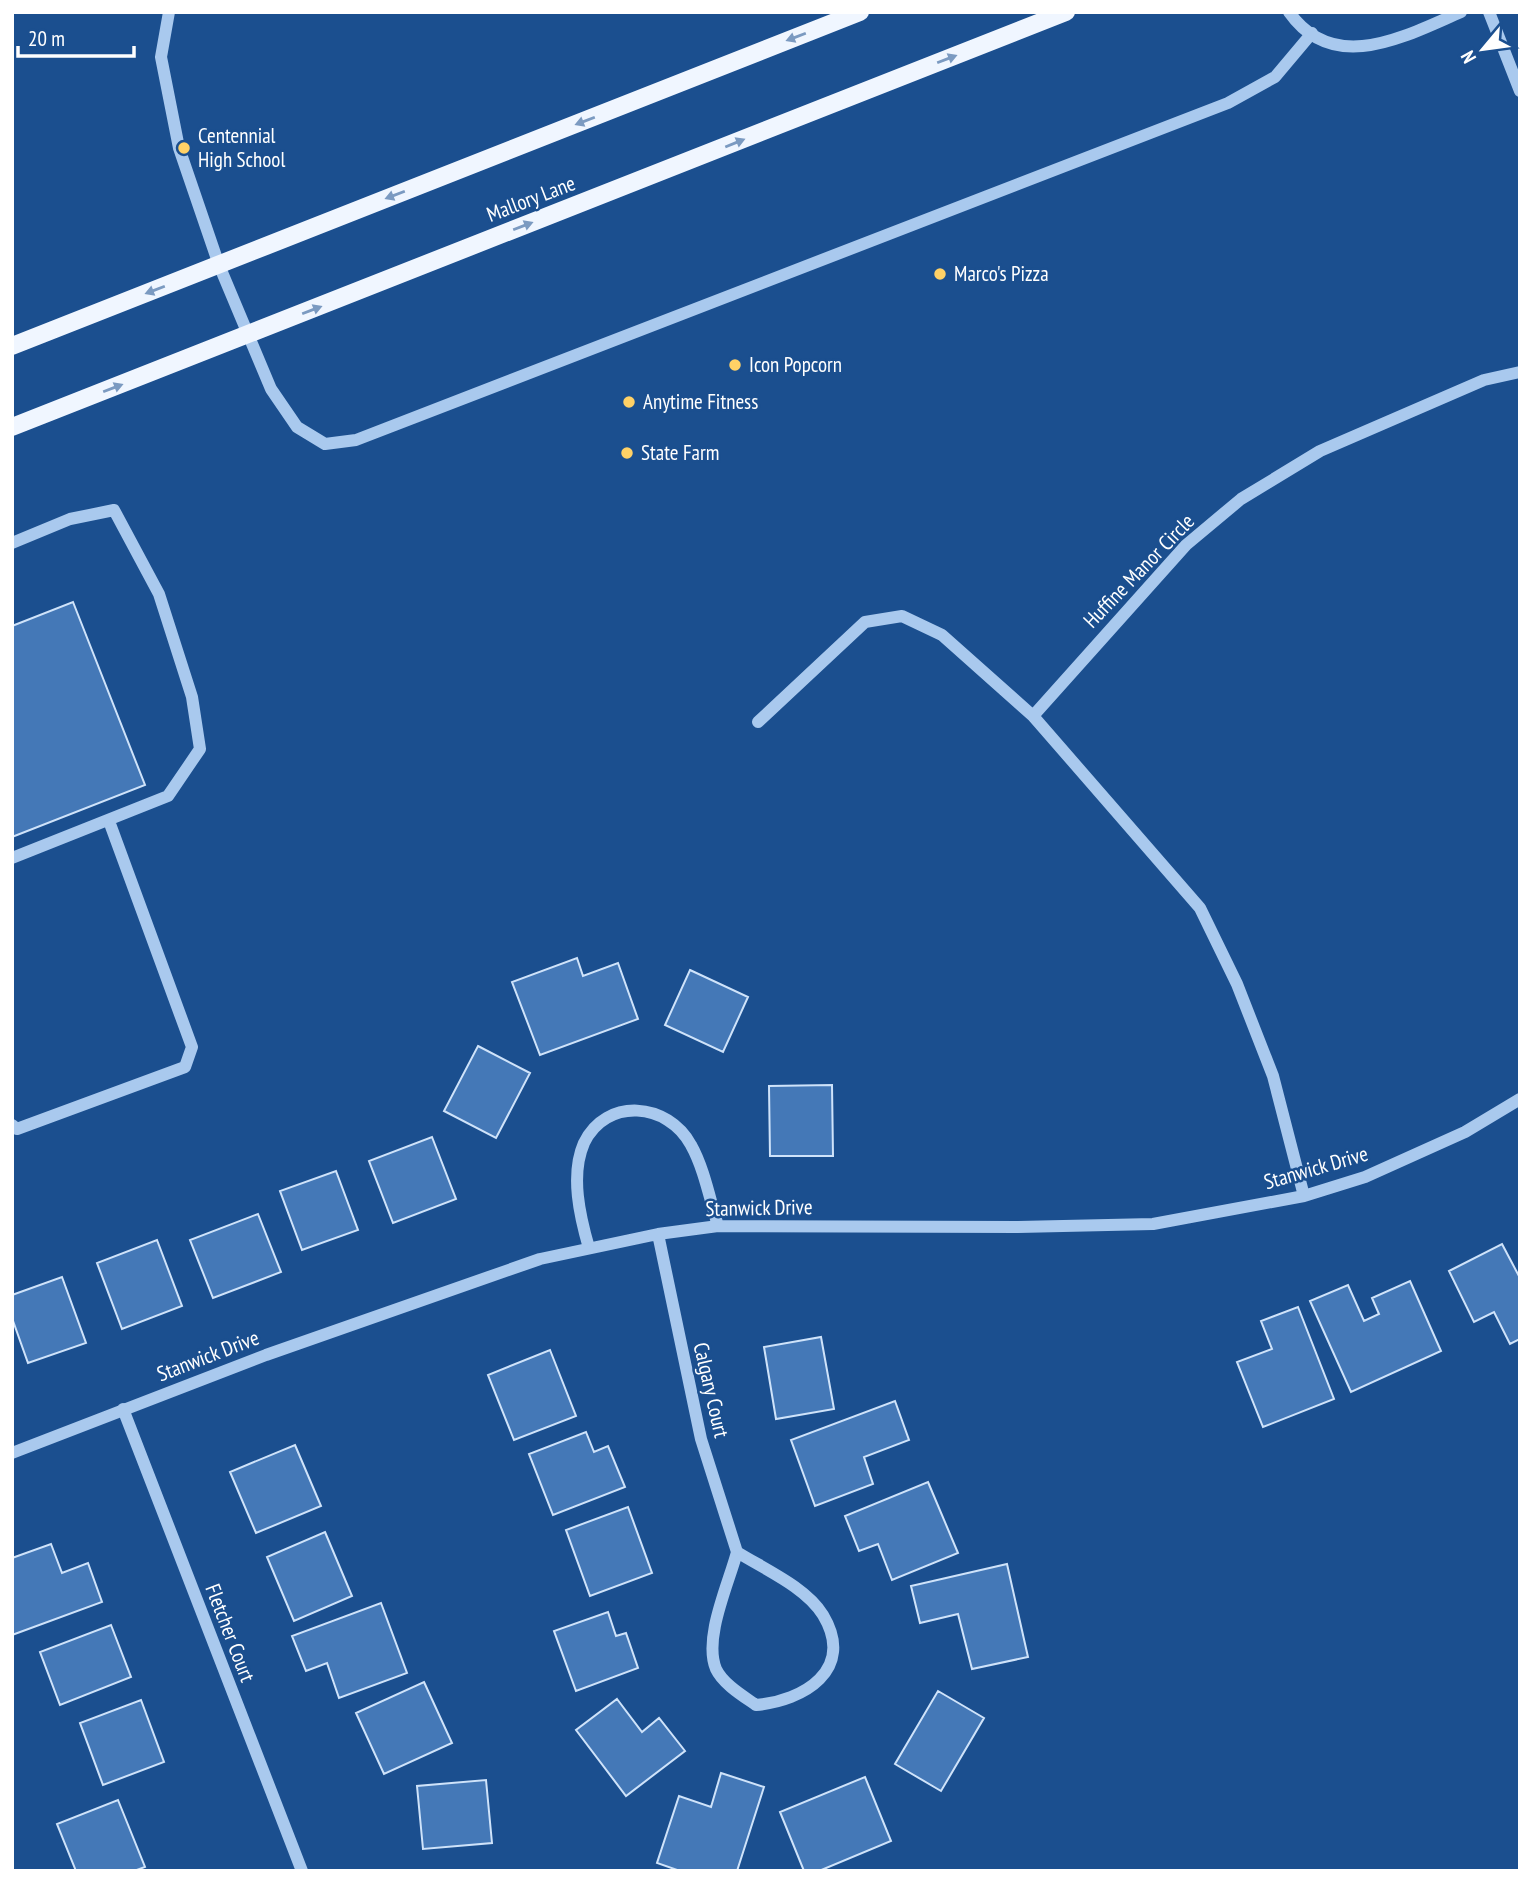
<svg xmlns="http://www.w3.org/2000/svg" width="1532" height="1883" font-family="'PT Sans Narrow',sans-serif">
	<style>
		.building { fill: #4478b7; stroke: #cfe3fa; stroke-width: 2 }
		.lines { fill: none; stroke-linecap: round; stroke-linejoin: round }
		.minor { stroke: #a9c9ee; stroke-width: 12 }
		.major { stroke: #f0f6ff; stroke-width: 18 }
		.oneway { fill: #7b9ac1 }
		.poi-dot { fill: #ffd166; stroke: #1b4f8f; stroke-width: 2.5 }
		.labels { text-anchor: middle; stroke-width: 5; stroke-linejoin: round; paint-order: stroke }
		.poi-label { font-size: 21px; fill: #fff; stroke: #1b4f8f; text-anchor: start }
		.street-label { font-size: 21px; fill: #fff; stroke: #1b4f8f }
	</style>
	<rect width="100%" height="100%" fill="#1b4f8f"/>
	<path class="building" d="M73,602L145,785L12,837V626Z
		M577,958L583,976L618,963L638,1019L540,1055L512,982Z
		M690,970L748,997L723,1052L665,1025Z
		M478,1046L530,1073L496,1138L444,1111Z
		M832,1085L833,1156H770L769,1086Z
		M432,1137L456,1199L393,1223L369,1161Z
		M336,1171L358,1230L302,1250L280,1191Z
		M258,1214L281,1272L213,1298L190,1240Z
		M157,1240L182,1306L122,1329L97,1263Z
		M1502,1244L1520,1278V1339L1510,1344L1494,1312L1474,1322L1449,1271Z
		M62,1277L86,1343L28,1363L12,1318V1295Z
		M1410,1281L1441,1351L1351,1392L1310,1301L1348,1285L1364,1321L1379,1314L1372,1298Z
		M1298,1307L1334,1399L1263,1427L1237,1362L1272,1349L1261,1321Z
		M821,1337L834,1409L776,1419L764,1347Z
		M550,1350L576,1416L514,1440L488,1375Z
		M895,1401L909,1440L864,1457L873,1484L815,1506L791,1440Z
		M586,1432L594,1452L608,1446L625,1487L553,1515L529,1454Z
		M295,1445L321,1506L256,1533L230,1472Z
		M928,1482L958,1553L892,1580L878,1544L859,1551L845,1516Z
		M628,1507L652,1573L590,1596L566,1530Z
		M325,1532L352,1596L294,1621L267,1557Z
		M51,1544L62,1573L88,1563L102,1602L12,1635V1558Z
		M1007,1564L1028,1657L972,1669L958,1614L920,1623L911,1586Z
		M381,1603L407,1673L339,1698L327,1663L306,1671L292,1636Z
		M608,1612L616,1636L626,1633L638,1668L576,1691L554,1631Z
		M111,1625L131,1677L60,1705L40,1652Z
		M424,1682L452,1743L384,1774L356,1713Z
		M938,1691L984,1718L941,1791L895,1764Z
		M617,1699L642,1732L659,1718L685,1751L626,1796L576,1730Z
		M141,1700L164,1762L103,1785L80,1723Z
		M721,1773L764,1787L737,1871H680L657,1863L679,1796L711,1807Z
		M865,1777L891,1841L819,1871H804L780,1812Z
		M486,1780L492,1843L423,1849L417,1786Z
		M118,1800L145,1867L134,1871H76L57,1824Z"/>
	<g class="lines">
		<path class="minor" d="M169,12L161,57L179,148L219,265L271,389L297,427L325,444L356,440L1228,103L1275,77L1312,33
			M1289,12C1334,76 1405,36 1461,12
			M1489,12L1520,91
			M12,543L70,519L114,510L159,594L192,697L200,749L168,796L12,858
			M1033,716L1186,545L1241,499L1320,451L1484,380L1520,372
			M758,722L865,622L902,616L942,635L1033,716L1200,908L1237,984L1273,1076L1304,1196
			M12,1125L17,1129L185,1067L192,1047L109,821
			M658,1234L701,1439L737,1552
			M589,1248C580,1217 570,1175 584,1143C606,1097 668,1102 691,1145C704,1168 710,1200 718,1226
			M123,1409L302,1871
			M12,1453L266,1355L540,1259L658,1234L718,1226L1018,1227L1153,1224L1304,1196L1365,1177L1465,1132L1520,1099
			M737,1552C764,1569 806,1587 823,1615C856,1670 803,1701 756,1705C743,1696 723,1684 716,1669C703,1638 729,1583 737,1552Z"/>
		<path class="major" d="M12,346L860,12
			M12,427L1066,12"/>
	</g>
	<defs><path id="oneway-solid" d="M-6-.8H1V-3.2L6.5 0L1 3.2V.8H-6Z" transform="scale(1.75)"/></defs>
	<g class="oneway">
		<use href="#oneway-solid" transform="translate(796 37) rotate(159)"/>
		<use href="#oneway-solid" transform="translate(947 59) rotate(-21)"/>
		<use href="#oneway-solid" transform="translate(585 121) rotate(159)"/>
		<use href="#oneway-solid" transform="translate(735 143) rotate(-22)"/>
		<use href="#oneway-solid" transform="translate(395 195) rotate(159)"/>
		<use href="#oneway-solid" transform="translate(523 226) rotate(-21)"/>
		<use href="#oneway-solid" transform="translate(155 290) rotate(159)"/>
		<use href="#oneway-solid" transform="translate(312 310) rotate(-21)"/>
		<use href="#oneway-solid" transform="translate(113 388) rotate(-21)"/>
	</g>
	<g class="poi-dot">
		<circle cx="184" cy="148" r="7"/>
		<circle cx="940" cy="274" r="7"/>
		<circle cx="735" cy="365" r="7"/>
		<circle cx="629" cy="402" r="7"/>
		<circle cx="627" cy="453" r="7"/>
	</g>
	<g class="labels">
		<g class="poi-label">
			<text x="198" y="143">Centennial<tspan x="198" dy="24">High School</tspan></text>
			<text x="954" y="281">Marco's Pizza</text>
			<text x="749" y="372">Icon Popcorn</text>
			<text x="643" y="409">Anytime Fitness</text>
			<text x="641" y="460">State Farm</text>
		</g>
		<g class="street-label">
			<text transform="translate(531 199) rotate(-21)" y="7">Mallory Lane</text>
			<text transform="translate(1139 571) rotate(-46)" y="7">Huffine Manor Circle</text>
			<text transform="translate(1316 1168) rotate(-16)" y="7">Stanwick Drive</text>
			<text transform="translate(759 1208) rotate(-1)" y="7">Stanwick Drive</text>
			<text transform="translate(208 1356) rotate(-21)" y="7">Stanwick Drive</text>
			<text transform="translate(711 1390) rotate(77)" y="7">Calgary Court</text>
			<text transform="translate(230 1633) rotate(69)" y="7">Fletcher Court</text>
		</g>
	</g>
	<rect width="1532" height="1883" fill="none" stroke="#ffffff" stroke-width="28"/>
	<g transform="translate(1483 49) rotate(241)" stroke="#1b4f8f" stroke-width="5" paint-order="stroke">
	<path d="M0-5L12 26L0 18L-12 26Z" fill="#ffffff"/>
	<text y="-10" font-size="19" font-weight="bold" text-anchor="middle" fill="#ffffff">N</text>
	</g>
	<path d="M18 46v10h116v-10" fill="none" stroke="#ffffff" stroke-width="3.5"/>
	<text x="28" y="46" font-size="21" fill="#ffffff" stroke="#1b4f8f" stroke-width="5" paint-order="stroke">20 m</text>
</svg>
